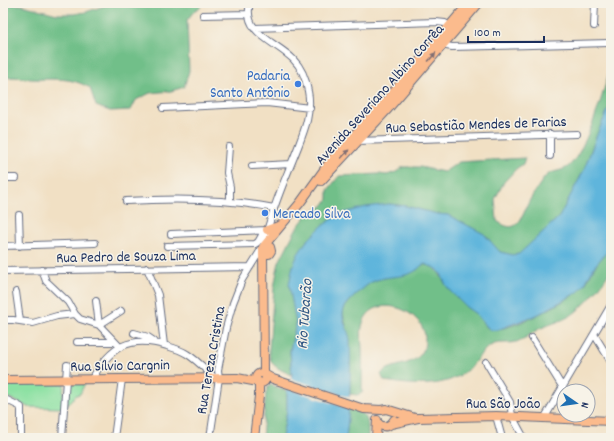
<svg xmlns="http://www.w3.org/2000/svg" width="614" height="441" font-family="Dekko,sans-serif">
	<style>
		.green { fill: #8ce1a3; stroke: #548880 }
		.forest { fill: #71bf89; stroke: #467774 }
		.water { fill: #5fb5dc; stroke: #3d729d }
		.pier { fill: #f1e0c4 }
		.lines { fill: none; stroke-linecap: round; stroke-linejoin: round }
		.minor-casing { stroke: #666d82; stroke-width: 8 }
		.major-casing { stroke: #666d82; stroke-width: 10 }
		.minor { stroke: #fff; stroke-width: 6 }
		.major { stroke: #fbbb8d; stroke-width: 8 }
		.oneway { fill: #806e73 }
		.shop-dot { fill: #3f7fe0; stroke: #f7f3e8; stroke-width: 1.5 }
		.labels { text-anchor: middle; stroke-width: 3; stroke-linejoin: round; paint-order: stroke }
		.shop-label { font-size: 15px; fill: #366cbe; stroke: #f7f3e8; text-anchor: end }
		.street-label { font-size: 15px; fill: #1b2f5e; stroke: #f7f3e8 }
		.water-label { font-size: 16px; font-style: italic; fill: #2f5784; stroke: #f7f3e8 }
	</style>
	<rect width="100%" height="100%" fill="#f7f3e8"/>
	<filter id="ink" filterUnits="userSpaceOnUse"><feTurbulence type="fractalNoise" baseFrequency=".025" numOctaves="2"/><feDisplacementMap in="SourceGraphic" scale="8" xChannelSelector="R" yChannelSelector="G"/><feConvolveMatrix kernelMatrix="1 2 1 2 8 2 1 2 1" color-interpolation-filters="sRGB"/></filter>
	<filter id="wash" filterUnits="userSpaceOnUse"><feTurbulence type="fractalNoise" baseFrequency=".012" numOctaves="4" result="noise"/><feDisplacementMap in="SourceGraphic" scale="16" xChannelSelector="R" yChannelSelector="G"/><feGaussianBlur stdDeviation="0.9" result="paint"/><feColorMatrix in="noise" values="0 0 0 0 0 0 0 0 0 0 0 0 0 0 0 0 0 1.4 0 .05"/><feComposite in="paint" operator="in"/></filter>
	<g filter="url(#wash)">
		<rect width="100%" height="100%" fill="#f1e0c4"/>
		<path class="green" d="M64,383L62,408L28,407L3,395V384Z
			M69,383H85L80,394L76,395L67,406Z"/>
		<path class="forest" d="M125,3H200L201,7L195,10L187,20L189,71L184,87L171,91L150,93L136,100L131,110L110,111L96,106L90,88C70,76 53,80 31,79C22,78 13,76 3,78V5L6,4L22,5L57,14H74L86,12L107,5Z
			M611,64V103L598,132L584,170L559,217L520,254L513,255L500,252L492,245L488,237L448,215L437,214L406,206L389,204L306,242L293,266L296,323L290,351L292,375C277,368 269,366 269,349L274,288L277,271L279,262L296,229L307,215L323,206L328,199V190L339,176L379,174L387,175L396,172L403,167H420L444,172L459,162L525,158L523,164L516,169L504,182L495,199L497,221C520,238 522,213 531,198C534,193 541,182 545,177C551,170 562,172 569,166C587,149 605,89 611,64Z
			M611,247C611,253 613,262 611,268C606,282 583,308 570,316C560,322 549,324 539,329C532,333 524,340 516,342C509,344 501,342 494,344C481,349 477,363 466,371C444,389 411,385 384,381L381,374C383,372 386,370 388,369C399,364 413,364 421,354C424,351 425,344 425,340C427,311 374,290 363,323C360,332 362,341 362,350C363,364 362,378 362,393L357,395L350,394L349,338L343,314L344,308L358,292L371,282L379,279L417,270L422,265C438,263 441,279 449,289C456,299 467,306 476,314C480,318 483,325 488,328C502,337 572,299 583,287C588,282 590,274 594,268C599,260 605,254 611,247Z
			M271,385L287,391V410L282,438H262L266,393L268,387Z
			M349,407C369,416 368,417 368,438H346Z"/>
		<path class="water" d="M611,103V247L593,268L584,286L578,292L539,314L497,330H491L488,328L476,314L466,307L451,292L446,285L441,274L437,269L425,264L422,265C407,283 384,271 366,286C360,291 343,305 343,313C342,322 349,331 350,340C351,373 350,405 346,438H282L287,410V391L292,375L290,351L296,323L289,284L293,266L298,254L306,242L322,226L340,214L366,207L389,204L406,206L437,214L448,215L484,234L500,252L513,255L519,254L559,217L584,170L598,132Z"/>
		<path class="pier" d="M289,378L352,398L351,409L286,388Z"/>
	</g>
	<g filter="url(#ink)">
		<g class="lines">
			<g class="minor-casing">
				<path id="minor" d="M250,3C242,33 275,41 293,59C301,67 306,79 308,91C312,111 305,129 298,147C289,170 279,192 272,215C269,225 265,235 264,245
					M203,15L248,14
					M594,26L595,3
					M254,28L436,22L445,23L452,28
					M441,45L452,47L609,43
					M163,108L267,103L310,108
					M550,134V156
					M357,141L577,134
					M229,147L227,173L230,187V201
					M252,166L291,164
					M3,178H16
					M126,201C176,198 225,198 274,208
					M19,215L20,246
					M171,234L267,230
					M3,246L95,243
					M167,246L255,244C262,241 259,234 267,230
					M147,268L158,295L164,345
					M42,270L46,281L68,302L75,314L80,319L99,325L120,347
					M3,271L250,267
					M16,292L20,321
					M96,301L99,325L121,311
					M3,320H13L33,323L57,316L75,314
					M134,333L148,337L154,341
					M594,334L611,362
					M532,338L563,388
					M77,342H115
					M486,362L510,402L512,416L524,438
					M92,379C110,347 130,334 167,346C174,348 181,350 187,354C197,360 206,370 215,378
					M3,398L21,407V438
					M496,416L502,438
					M545,417L611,305
					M62,438L67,365
					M114,438L122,379
					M210,438L219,378L218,370L226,328L233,303L242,280L262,248"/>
			</g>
			<g class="major-casing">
				<path id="major" d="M321,181L388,109L479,3
					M267,230L281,225
					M264,246L267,245L270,247L271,251L269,254H266L263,252V247L300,203L331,160L386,100L469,3
					M263,252L264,373
					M256 378a5 5 0 1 1 10 0a5 5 0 1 1-10 0Z
					M266,375L273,379L364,409L381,410L386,409L415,418
					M3,380L237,378L258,382
					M377,422C383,429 390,427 394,420
					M391,424L418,418L496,416L611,421
					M254,438L259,396V382
					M376,438L377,420"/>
			</g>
			<use href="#minor" class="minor"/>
			<use href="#major" class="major"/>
		</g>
		<defs><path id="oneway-solid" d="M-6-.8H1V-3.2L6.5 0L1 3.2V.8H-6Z"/></defs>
		<g class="oneway">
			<use href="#oneway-solid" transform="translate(432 57) rotate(-49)"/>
			<use href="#oneway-solid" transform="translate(345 154) rotate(-47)"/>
		</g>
	</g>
	<g class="shop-dot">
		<circle cx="298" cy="84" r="4"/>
		<circle cx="265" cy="213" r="4"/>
	</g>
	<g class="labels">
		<g class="shop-label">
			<text x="290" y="80">Padaria<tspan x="290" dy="17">Santo Antônio</tspan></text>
			<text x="273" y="218" text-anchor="start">Mercado Silva</text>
		</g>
		<g class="street-label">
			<text transform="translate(379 94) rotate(-48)" y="5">Avenida Severiano Albino Corrêa</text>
			<text transform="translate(476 124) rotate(-2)" y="5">Rua Sebastião Mendes de Farias</text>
			<text transform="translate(126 256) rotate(-1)" y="5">Rua Pedro de Souza Lima</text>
			<text transform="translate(210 360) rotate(-80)" y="5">Rua Tereza Cristina</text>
			<text transform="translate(120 365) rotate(-1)" y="5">Rua Sílvio Cargnin</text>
			<text x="503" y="408">Rua São João</text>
		</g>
		<g class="water-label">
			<text transform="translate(303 314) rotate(-86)" y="6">Rio Tubarão</text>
		</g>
	</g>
	<rect width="614" height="441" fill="none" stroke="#f7f3e8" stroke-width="16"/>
	<g transform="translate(576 403) rotate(103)"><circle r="19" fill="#f7f3e8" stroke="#9fa5b1"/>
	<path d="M0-3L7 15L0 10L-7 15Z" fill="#1f6fb2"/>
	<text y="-6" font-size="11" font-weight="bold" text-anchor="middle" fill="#1b2f5e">N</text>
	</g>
	<path d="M468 36v6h76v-6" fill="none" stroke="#1b2f5e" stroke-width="2"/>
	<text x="474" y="36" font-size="12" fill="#1b2f5e" stroke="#f7f3e8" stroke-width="3" paint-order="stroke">100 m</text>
</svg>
